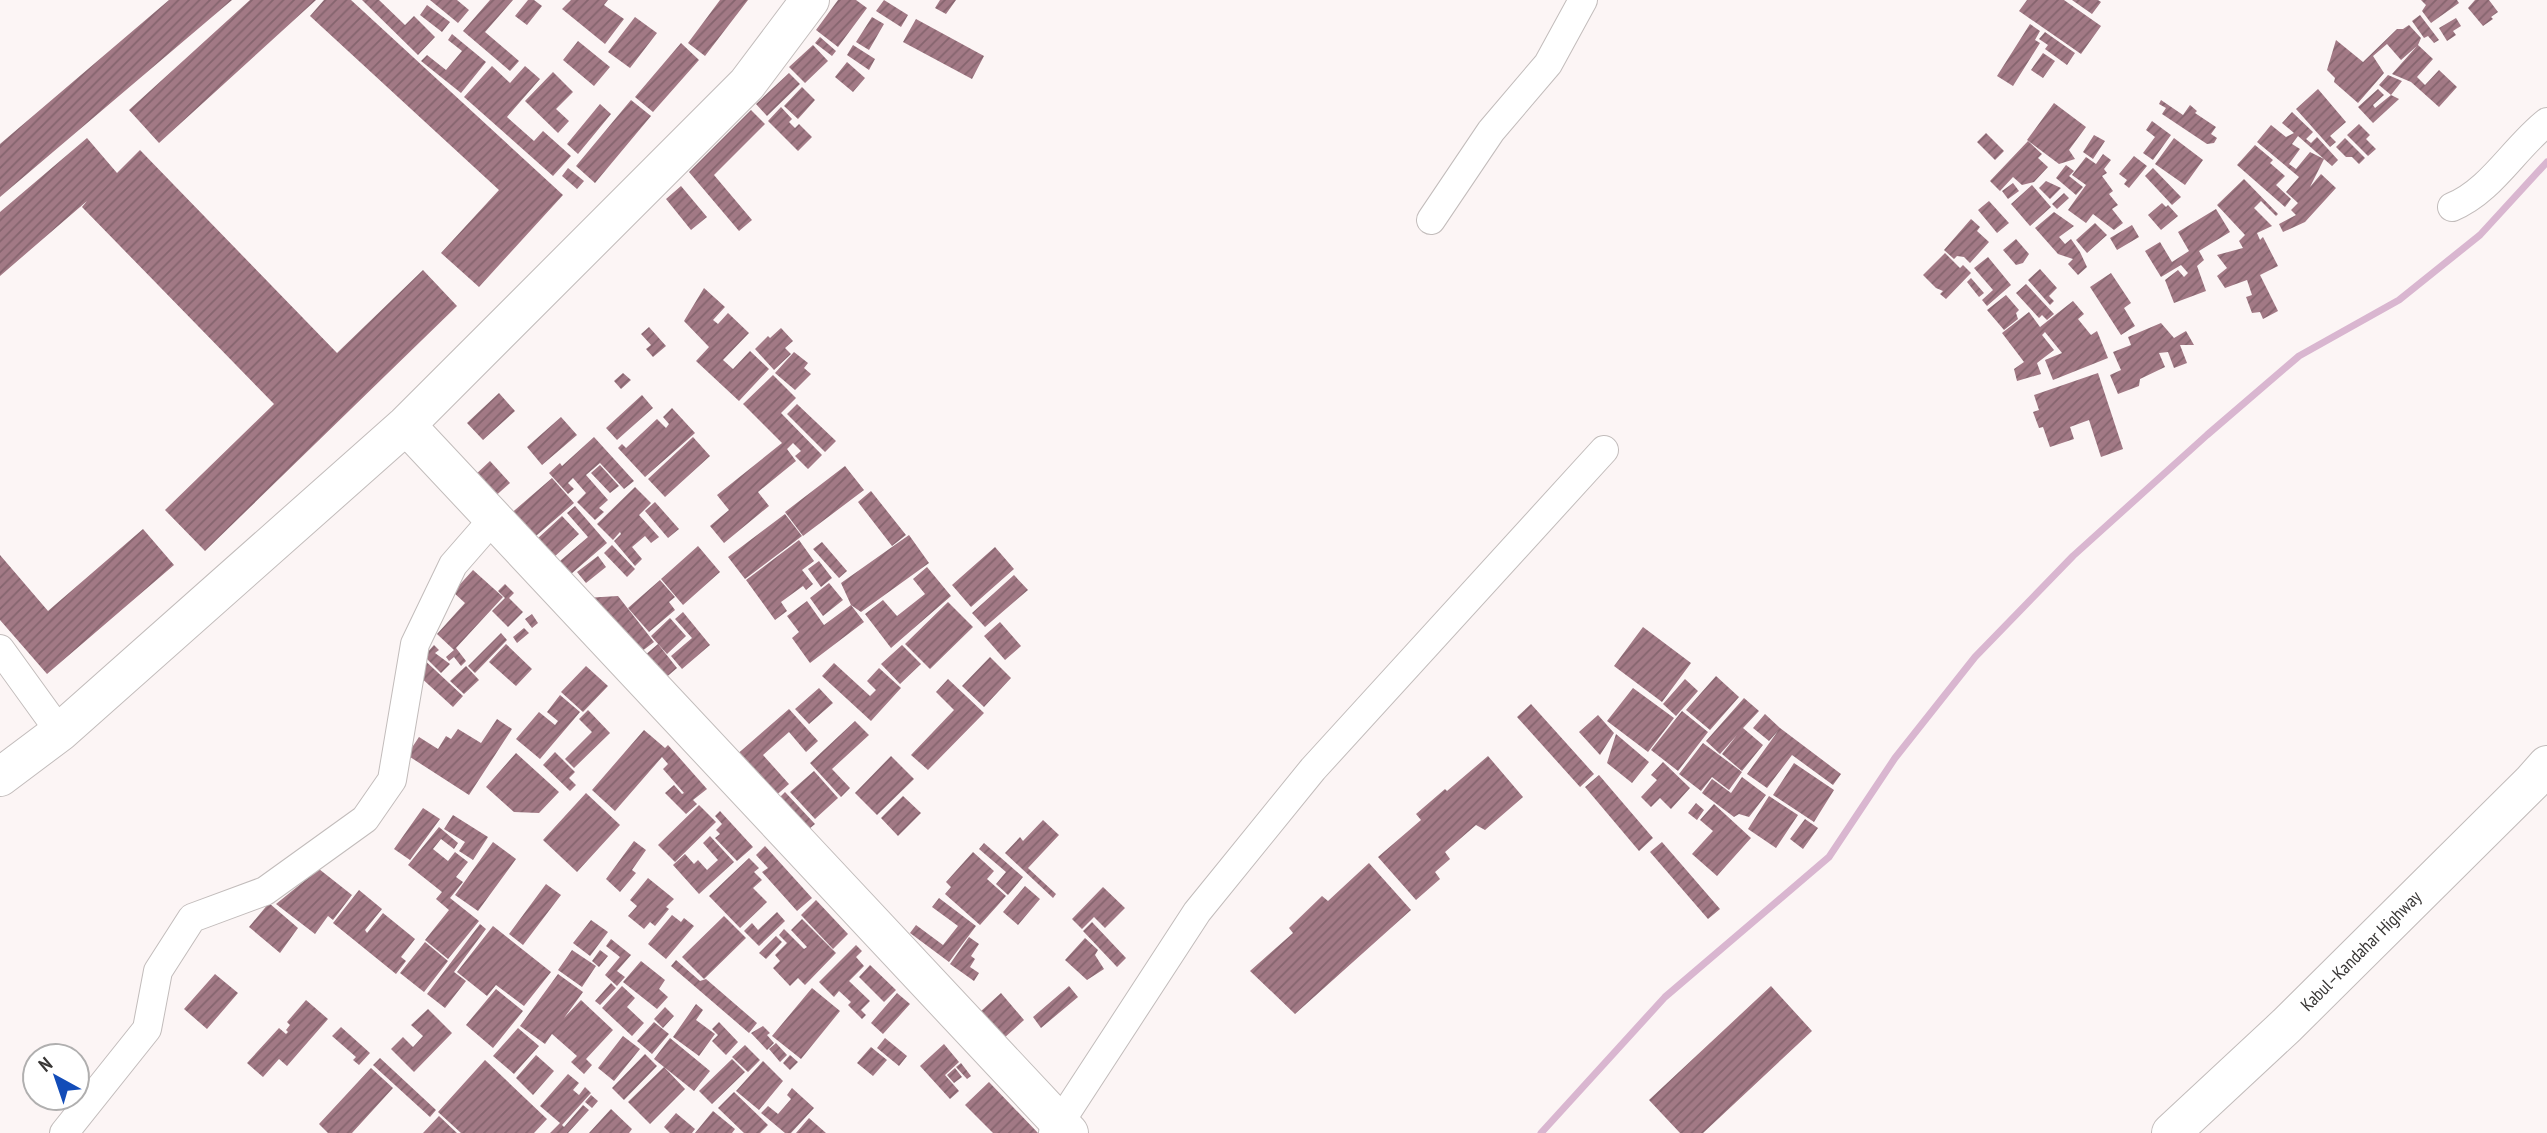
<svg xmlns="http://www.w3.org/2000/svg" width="2547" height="1133" font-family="'PT Sans Narrow',sans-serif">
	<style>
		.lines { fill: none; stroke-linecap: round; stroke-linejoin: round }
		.stream { stroke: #d9b6d0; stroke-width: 7 }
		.building { fill: url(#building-hatch); fill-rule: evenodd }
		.street-casing { stroke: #c2bcbb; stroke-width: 30 }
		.secondary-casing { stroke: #c2bcbb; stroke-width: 40 }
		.street { stroke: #fff; stroke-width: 28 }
		.secondary { stroke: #fff; stroke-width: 38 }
		.labels { text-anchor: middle; stroke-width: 5; stroke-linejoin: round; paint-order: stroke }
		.street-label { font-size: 18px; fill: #393736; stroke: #fff }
	</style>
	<defs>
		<pattern id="building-hatch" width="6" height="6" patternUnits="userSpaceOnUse" patternTransform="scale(1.75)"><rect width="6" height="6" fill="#a27985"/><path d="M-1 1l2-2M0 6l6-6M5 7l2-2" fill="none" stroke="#85646e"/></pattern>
	</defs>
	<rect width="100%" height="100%" fill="#fcf5f5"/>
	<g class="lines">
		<path class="stream" d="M1541,1133L1665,997L1829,857L1895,758L1975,657L2073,556L2207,435L2299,356L2399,300L2480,235L2547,162"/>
	</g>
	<path class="building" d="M169,0H232L0,197V144Z
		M250,0H316L159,143L129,110Z
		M324,0H351L563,195L479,287L441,253L499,190L310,16Z
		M362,0H379L405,25L414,16L435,37L418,55Z
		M430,0H457L469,10L458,23Z
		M490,0H513L485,32L519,61L510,71L463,31Z
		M528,0H534L542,6L527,25L515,16Z
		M571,0H608L604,5L624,19L605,44L562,9Z
		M720,0H748L705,56L688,43Z
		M838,0H856L867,8L838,47L816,30Z
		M884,0L908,15L901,27L876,11Z
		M940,0H956L946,14L935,8Z
		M2027,0H2064L2101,26L2081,54L2019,11Z
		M2072,0H2098L2101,2L2092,14Z
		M2421,0H2457L2459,3L2431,23L2422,11L2426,5Z
		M2475,0H2489L2498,12L2491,17L2493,19L2483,26L2468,8Z
		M427,5L450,22L442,32L420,15Z
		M2420,15L2439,40L2434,43L2428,36L2424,38L2412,21Z
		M635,17L657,33L630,68L608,52Z
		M872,17L884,24L869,50L856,42Z
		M2456,18L2461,26L2453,31L2456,35L2447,41L2439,28Z
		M916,19L984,56L972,79L903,42Z
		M2030,24L2040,31L2035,40L2040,43L2013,86L1997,76Z
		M2409,25L2421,38L2418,45L2433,59L2417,77L2425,85L2439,70L2457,87L2439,107L2411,82L2392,74L2417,46L2401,60L2387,44L2373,56L2384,73L2358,103L2334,82L2335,78L2327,70L2336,40L2363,62L2397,29H2403Z
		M2045,32L2075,53L2067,65L2045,49L2048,45L2039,39Z
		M452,34L486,62L461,93L421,61L427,55L446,70L462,51L448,40Z
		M820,37L836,51L832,56L815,43Z
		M578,41L610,67L594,86L563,60Z
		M681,43L699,60L653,112L635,97Z
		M813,45L828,61L805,83L789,67Z
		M853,45L875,59L869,70L847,55Z
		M2043,53L2055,61L2043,78L2031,70Z
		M847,62L865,78L853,92L835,77Z
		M492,66L510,83L525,66L540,79L507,117L534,141L543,131L571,156L553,176L464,97Z
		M553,72L573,92L556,109L569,121L558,133L525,101Z
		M789,73L800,84L767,116L756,104Z
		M2388,75L2402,81L2391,95L2399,99L2373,123L2358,107L2378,89L2384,95L2373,105L2375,108L2391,95L2379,85Z
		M802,87L815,100L798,119L784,106Z
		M2318,89L2346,122L2330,136L2336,142L2330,147L2296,109Z
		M631,100L651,116L595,183L576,166Z
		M2161,100L2183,115L2190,105L2197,111L2195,113L2216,127L2211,134L2217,138L2214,143L2207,144L2162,114L2166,108L2159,104Z
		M2054,103L2086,127L2069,150L2075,159L2059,164L2027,140Z
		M600,104L611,114L578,154L567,144Z
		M781,107L792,119L789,122L795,128L799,124L812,137L798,151L768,121Z
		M751,110L765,124L714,175L752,220L739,231L689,172Z
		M2292,112L2313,132L2306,139L2311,143L2317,137L2338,160L2332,166L2324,159L2310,187L2321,174L2336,188L2305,222L2283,232L2279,224L2296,215L2291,210L2298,203L2286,192L2299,177L2257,142L2271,125L2286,137L2294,133L2282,123ZM2298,136L2324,159L2310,152L2296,169L2289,164L2300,149L2292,144Z
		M2152,121L2171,135L2153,160L2143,153L2155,137L2146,130Z
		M2359,124L2370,135L2366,139L2376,149L2368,156L2347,135Z
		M1986,133L2004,151L1995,160L1977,142Z
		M2094,135L2105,141L2093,159L2083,152Z
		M87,138L117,173L140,150L337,353L423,270L457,306L205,551L165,510L274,404L82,207L87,201L0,276V212Z
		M2174,138L2203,160L2185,185L2155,164Z
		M2345,138L2365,158L2359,164L2352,157H2346L2336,147Z
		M2028,141L2042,154L2038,158L2048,167L2034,182L2022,185L2013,177L2000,191L1990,181Z
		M2255,145L2273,160L2270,163L2285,176L2276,185L2291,199L2285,207L2237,165Z
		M2103,154L2111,160L2104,169L2107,173L2102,176L2113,191L2109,194L2118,205L2112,209L2123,223L2114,230L2093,214L2086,223L2068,210L2086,185L2072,175L2086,157L2096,164Z
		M2134,156L2147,166L2129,188L2124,184L2127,180L2119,174Z
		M2066,165L2074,171L2069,176L2083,187L2076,195L2056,178Z
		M568,168L584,181L577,189L562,176Z
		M2153,168L2181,197L2172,205L2145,176Z
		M2244,179L2278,214L2276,216L2261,201L2254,208L2272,226L2257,233L2260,240L2263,237L2278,266L2260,275L2278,311L2263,319L2260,312L2252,313L2246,297L2252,295L2247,280L2225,288L2217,276L2227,268L2217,255L2243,248L2239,241L2245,235L2217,205Z
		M2046,181L2061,188L2050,199L2039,188Z
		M2013,183L2019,191L2008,199L2002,191Z
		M2032,185L2051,207L2030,226L2011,204Z
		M681,186L707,217L691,230L666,199Z
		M2064,193L2069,198L2057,209L2052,204Z
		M1989,201L2009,223L1997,233L1978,210Z
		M2162,203L2166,207L2168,205L2178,216L2161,230L2148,215Z
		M2216,209L2230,232L2199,251L2204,260L2197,266L2206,291L2174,303L2165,280L2178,270L2184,277L2188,273L2181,265L2161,277L2145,251L2160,242L2172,262L2189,251L2178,232Z
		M2054,212L2074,226L2059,237L2065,244L2071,239L2080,252L2087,267L2078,275L2068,264L2073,259L2058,254L2035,228Z
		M1971,219L1980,227L1977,231L1989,242L1970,263L1964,257L1957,256L1954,259L1944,250Z
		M2095,223L2107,235L2087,253L2076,240Z
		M2132,225L2139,237L2117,250L2110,238Z
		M2016,239L2029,254L2023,263L2016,265L2003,250Z
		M1945,253L1960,268L1963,265L1971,273L1946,299L1940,294L1943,291L1936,288L1923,275Z
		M1988,257L2011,285L1987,306L1982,300L1993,290L1974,268Z
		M2040,269L2057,288L2049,296L2054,301L2050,305L2028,280Z
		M2111,273L2131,303L2124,308L2135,326L2121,335L2090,287Z
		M1971,278L1984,293L1979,297L1967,282Z
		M2026,284L2054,314L2047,320L2042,315L2039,318L2016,293Z
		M704,288L725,307L713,320L718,324L728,313L749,333L723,360L733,369L750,351L769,369L739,401L696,361L709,347L684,321Z
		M2006,295L2019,310L2016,313L2018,319L2004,330L1987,310Z
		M2073,301L2084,314L2078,319L2091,335L2097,331L2108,358L2053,380L2045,360L2062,353L2045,332L2042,335L2054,350L2037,363L2041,374L2017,381L2014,369L2024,362L2002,333L2029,312L2040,327Z
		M2161,323L2174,338L2186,331L2194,345H2180L2187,363L2174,368L2168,352L2159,353L2165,367L2140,379L2139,386L2118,394L2110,375L2121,370L2113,352L2131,345L2128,337Z
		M649,327L666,346L653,357L646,349L651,345L641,334Z
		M781,328L793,341L785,348L791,354L774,370L755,349L768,336L770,338Z
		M794,352L808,363L804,368L811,374L795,390L775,373Z
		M623,373L631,380L621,389L614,381Z
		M2098,373L2123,449L2101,457L2089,420L2070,427L2074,439L2050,447L2043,427L2039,428L2033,412L2039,410L2034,395Z
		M773,375L796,398L781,413L822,455L808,469L795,456L801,451L793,443L787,449L796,461L758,492L769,506L724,543L710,526L729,510L717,495L782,443L743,404Z
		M499,393L515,411L483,440L467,423Z
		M642,395L653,408L617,440L606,428Z
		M797,404L836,441L825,452L787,414Z
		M672,408L695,433L645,477L618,448L622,444L626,448L657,419L666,428L669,424L663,417Z
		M561,417L577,435L542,465L527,447Z
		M594,437L634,481L624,489L600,463L586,475L608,500L599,508L604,512L595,520L577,502L586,493L573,478L568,483L574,489L568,494L549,473L560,463L562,466Z
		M693,437L710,456L665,497L648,479Z
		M490,461L510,483L492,499L473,477Z
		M600,465L619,486L610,493L591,473Z
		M845,466L864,490L803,536L785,512Z
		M552,478L574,503L529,542L508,516Z
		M635,487L651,503L639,515L659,537L651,543L645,536L632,547L642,559L635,566L614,541L621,534L620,532L613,540L597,524Z
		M871,491L906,535L892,546L858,502Z
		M655,502L679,529L668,538L645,511Z
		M575,506L607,543L571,574L560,561L588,537L567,513Z
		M785,514L802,536L745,579L728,557Z
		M562,516L579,534L553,558L537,539Z
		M143,529L174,565L47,674L0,620V555L48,611Z
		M909,535L929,563L861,612L851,605L841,583Z
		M799,540L814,561L802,570L813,584L806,590L803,586L781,602L787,611L775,620L746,580Z
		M822,542L847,571L839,578L813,549Z
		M612,545L635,569L627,577L604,553Z
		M698,546L720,572L683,605L661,579Z
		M995,547L1014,569L971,607L952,585Z
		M598,556L606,567L586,583L577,572Z
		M819,561L832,578L821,587L808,569Z
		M927,567L951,596L891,648L865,614L883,600L897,616L925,594L913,579Z
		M473,570L503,597L456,648L466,661L461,666L454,657L449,661L446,657L454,650L437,634L465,603L453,592Z
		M1014,575L1028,590L985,627L972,613Z
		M660,580L675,597L669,602L675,610L649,632L628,608Z
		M829,583L843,600L823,616L810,598Z
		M505,584L514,593L509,598L523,612L508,627L492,611L505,598L498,591Z
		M618,596L654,642L633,658L585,598Z
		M807,601L824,625L851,605L864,622L810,663L792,638L799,632L787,616Z
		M948,602L973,627L930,669L905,644Z
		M683,612L710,645L682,669L671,656L692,638L675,619Z
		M532,614L538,623L532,628L525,619Z
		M670,618L686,636L667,654L651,636Z
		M1000,622L1021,646L1005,660L984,636Z
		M1643,627L1691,663L1662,702L1614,666Z
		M524,628L529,633L517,643L513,637Z
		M501,633L507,640L475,673L468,666Z
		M506,644L532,669L516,686L489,662Z
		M658,644L677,668L663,680L644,656Z
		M434,645L439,650L435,653L450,664L441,673L424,656Z
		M902,645L921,664L900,684L881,664Z
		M420,656L463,696L453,707L418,675Z
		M990,657L1011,678L984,707L962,686Z
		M834,663L870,696L876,690L867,681L879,668L901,688L871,721L822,676Z
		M466,666L479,680L464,694L450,681Z
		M586,666L608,686L583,712L561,692Z
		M1716,676L1739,697L1710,730L1686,710Z
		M948,679L984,713L928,770L911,755L954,710L936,692Z
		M1685,679L1698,691L1676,716L1663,704Z
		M819,688L833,703L809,724L795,709Z
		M1633,688L1674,718L1648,752L1607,721Z
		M560,695L580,712L540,759L516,739L539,712L555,725L558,721L547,712Z
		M1744,698L1759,711L1743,728L1763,745L1742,771L1722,754L1737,735L1720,754L1706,741Z
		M1531,704L1594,774L1580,787L1517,717Z
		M789,709L818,741L806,752L789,732L763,755L789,784L772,799L734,757Z
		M588,710L610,733L574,768L565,759L592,732L579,719Z
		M1682,711L1708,732L1678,771L1651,750Z
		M1765,714L1780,728L1841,774L1833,785L1792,755L1767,788L1747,774L1778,731L1769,741L1753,728Z
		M1598,715L1614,733L1600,755L1579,732Z
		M497,719L512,729L469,795L407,755L419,737L438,749L446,736L451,739L458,729L481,743Z
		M855,721L869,735L832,769L850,788L841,797L810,763Z
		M644,730L665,748L668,745L707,789L693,800L697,804L686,814L665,793L674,785L682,794L684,793L663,769L668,764L662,757L615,811L592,790Z
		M1616,734L1649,762L1632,783L1607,763Z
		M1703,743L1742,772L1729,790L1712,777L1701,791L1679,774Z
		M555,752L575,772L569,778L576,785L570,791L543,765Z
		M516,753L559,792L539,813L514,812L486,787Z
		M891,756L914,779L877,815L855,793Z
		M1488,756L1523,797L1485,830L1476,825L1445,852L1450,859L1435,872L1440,879L1416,900L1378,857L1421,820L1416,814L1445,789L1447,791Z
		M1663,762L1690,788L1671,809L1660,798L1651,807L1641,797L1657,780L1651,775Z
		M1794,763L1834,790L1814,822L1773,795Z
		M814,771L838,798L815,819L790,792Z
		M1599,775L1653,838L1639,851L1585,787Z
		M1742,777L1766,795L1749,817L1739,814L1734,817L1702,793L1712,779L1731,793Z
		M785,792L815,824L803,834L774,803Z
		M586,793L620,825L577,872L543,840Z
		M903,796L921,813L898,836L881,818Z
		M1769,796L1798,815L1776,848L1748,829Z
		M1696,803L1704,810L1697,820L1688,813Z
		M1714,804L1751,838L1717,876L1692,854L1713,831L1700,820Z
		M699,805L716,822L675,862L658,845Z
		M423,808L440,819L410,860L394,849Z
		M720,811L753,847L737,861L715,838L720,834L716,830L722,824L715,816Z
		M453,815L488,837L473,860L459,851L465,842L444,829Z
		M1805,819L1818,828L1803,849L1790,839Z
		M1043,820L1059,835L1028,868L1056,894L1053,898L1005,853L1020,837L1023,841Z
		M439,827L458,843L454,849L441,839L433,849L448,861L455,852L468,862L456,877L463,882L450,898L479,921L448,959L425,940L449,910L436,899L442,892L408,865Z
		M710,836L734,862L699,894L673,865L685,854L694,864L698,860L707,870L718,860L703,843Z
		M634,841L646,850L632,870L636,873L620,892L606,879Z
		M493,842L516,859L478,911L455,895Z
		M1662,842L1720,909L1708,919L1650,852Z
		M984,843L1023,877L1008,895L996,884L1006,872L979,849Z
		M765,846L812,898L797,911L762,872L768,868L756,855Z
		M973,852L994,871L987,879L1006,896L980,925L945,894L951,887L946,882Z
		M749,858L759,868L754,872L762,880L753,888L767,902L740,928L709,896Z
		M1369,863L1411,910L1295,1014L1250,971L1293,933L1289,928L1322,896L1328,901Z
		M319,869L352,895L333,920L328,916L315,934L276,904Z
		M648,878L674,899L666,907L669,909L655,926L650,922L644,929L628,916L637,906L630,900Z
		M546,884L561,895L523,945L509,934Z
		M1025,886L1040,899L1018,925L1003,912Z
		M1103,887L1125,908L1105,928L1094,917L1082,929L1072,919Z
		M359,890L382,909L365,930L367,933L383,913L415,939L401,957L406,961L396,974L333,923Z
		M939,898L976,926L949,962L910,933L916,925L943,945L958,926L932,907Z
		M816,900L848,934L833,949L801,915Z
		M269,903L298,928L280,953L249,927Z
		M777,912L785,921L759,946L744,931L752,923L758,930Z
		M672,915L681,922L684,918L694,926L666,959L648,944Z
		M724,916L746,938L704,979L682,957Z
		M802,919L836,953L805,985L798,978L790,986L773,968L780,961L775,955L787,943L779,935L784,929L804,949L807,947L791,930Z
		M591,920L608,932L590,956L573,943Z
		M1092,922L1126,958L1117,967L1083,931Z
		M480,924L486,929L454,972L466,981L445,1008L427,994Z
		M493,926L551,972L524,1006L496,985L487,996L457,972Z
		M776,936L782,942L766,959L759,953Z
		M969,937L979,944L971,956L975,959L970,967L979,973L974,981L950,964Z
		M1085,938L1098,950L1095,955L1104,969L1087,980L1065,960Z
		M611,939L631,955L617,971L625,977L617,986L605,975L620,957L606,946Z
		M425,942L448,961L424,992L400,973Z
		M856,945L862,951L856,957L864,966L849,981L870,1001L861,1010L866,1015L862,1019L848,1005L851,1002L839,991L834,997L819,982Z
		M572,950L596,966L582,987L558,970Z
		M600,950L608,956L599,967L592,961Z
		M676,960L700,981L706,979L757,1023L749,1033L671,966Z
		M641,961L665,980L659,989L668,997L657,1009L623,982Z
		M870,965L896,990L884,1002L859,977Z
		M215,974L238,993L207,1029L184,1009Z
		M558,974L583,992L564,1018L581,1000L613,1030L586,1059L592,1065L584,1074L571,1062L577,1056L552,1034L545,1044L520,1026Z
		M611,983L616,988L600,1005L595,1001Z
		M622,986L635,998L627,1007L644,1023L632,1036L602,1008Z
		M1069,986L1078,997L1041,1028L1033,1017Z
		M1771,986L1812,1031L1703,1133H1680L1649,1100Z
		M812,988L840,1011L801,1059L772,1036Z
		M496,989L523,1011L493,1048L466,1025Z
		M897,993L910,1004L883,1034L871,1023Z
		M1001,993L1024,1020L1003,1039L980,1012Z
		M306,1000L328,1019L287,1066L279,1059L263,1077L247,1063L279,1028L286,1034L288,1032L286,1030L290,1025L287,1022Z
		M696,1004L703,1010L696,1020L715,1034L699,1056L673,1037Z
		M665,1007L674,1016L663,1028L654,1019Z
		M428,1009L452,1033L414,1072L391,1049L403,1037L413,1047L423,1036L411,1025Z
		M654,1022L669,1034L652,1054L637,1041Z
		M719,1022L738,1042L726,1055L712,1041L718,1035L712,1029Z
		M763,1026L770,1033L767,1035L774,1043L767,1050L751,1033Z
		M341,1027L370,1053L359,1065L353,1060L356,1057L332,1036Z
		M518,1028L539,1046L514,1074L493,1056Z
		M623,1036L640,1049L614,1081L598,1068Z
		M670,1038L710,1071L694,1091L654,1059Z
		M885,1038L907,1056L899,1066L877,1048Z
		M776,1043L787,1055L780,1062L769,1049Z
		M944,1044L959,1062L945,1075L959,1091L950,1099L920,1066Z
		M745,1045L760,1060L748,1072L732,1057Z
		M871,1047L887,1060L873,1076L857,1063Z
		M645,1054L657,1066L624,1100L612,1088Z
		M536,1055L554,1071L533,1095L516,1078Z
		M790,1055L798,1062L790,1070L783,1063Z
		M380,1058L436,1110L430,1117L373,1065Z
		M732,1059L745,1072L712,1104L699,1091Z
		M485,1060L547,1119L534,1133H461L438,1112Z
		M763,1061L783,1081L759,1110L736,1091Z
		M961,1063L971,1076L967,1079L956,1067Z
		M664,1067L685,1089L650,1124L628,1102Z
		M371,1068L393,1088L352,1133H328L319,1124Z
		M955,1068L962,1077L954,1083L947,1075Z
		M568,1074L579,1083L573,1090L579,1095L585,1087L591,1093L562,1125L564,1127L583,1105L589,1110L568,1133H550L560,1123L540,1106Z
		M989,1082L1038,1133H993L965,1105Z
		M792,1088L814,1108L791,1133H785L761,1113L768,1106L778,1114L791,1099L787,1095Z
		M734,1092L768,1125L760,1133H744L718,1108Z
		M591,1095L598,1101L592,1108L585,1102Z
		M611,1109L632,1129L629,1133H589Z
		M713,1111L735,1129L732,1133H695Z
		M676,1113L695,1129L692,1133H670L664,1127Z
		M439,1116L457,1133H423Z
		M809,1118L826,1133H796Z"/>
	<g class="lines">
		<g class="street-casing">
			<path id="street" d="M2452,207C2491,191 2514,148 2547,122
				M1431,220L1491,131L1548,64L1583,0
				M0,649L60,732
				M64,1133L147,1029L158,971L192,918L265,891L365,819L392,780L415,644L453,565L494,518
				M1053,1133L1197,912L1313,769L1604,450"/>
		</g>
		<g class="secondary-casing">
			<path id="secondary" d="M406,425L1069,1133
				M0,777L60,732L406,425L747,84L810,0
				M2171,1133L2287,1025L2532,782L2547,765"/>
		</g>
		<use href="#street" class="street"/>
		<use href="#secondary" class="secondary"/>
	</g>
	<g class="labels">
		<g class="street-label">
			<text transform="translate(2361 951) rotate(-45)" y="6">Kabul–Kandahar Highway</text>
		</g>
	</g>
	<g transform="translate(56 1077) rotate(320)"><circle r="33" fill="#ffffff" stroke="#b0afaf" stroke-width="2"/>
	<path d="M0-5L12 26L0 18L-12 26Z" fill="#134cb8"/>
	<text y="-10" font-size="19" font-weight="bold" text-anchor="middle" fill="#393736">N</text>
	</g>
</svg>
